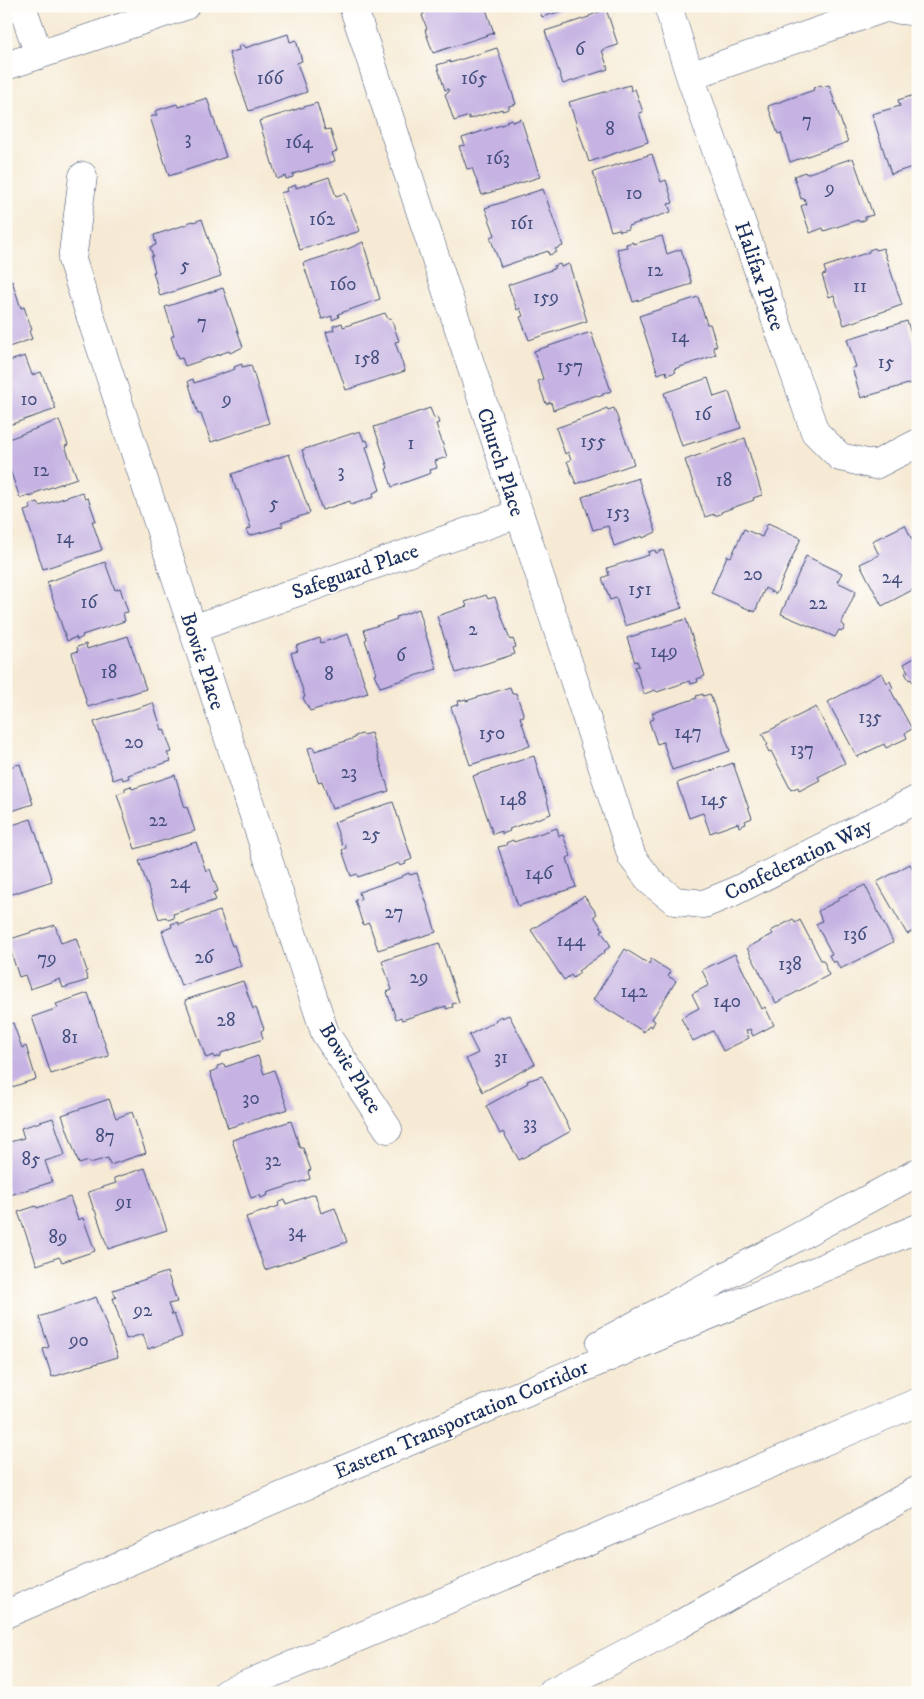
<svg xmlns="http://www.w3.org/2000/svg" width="924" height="1699" font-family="'IM FELL DW Pica',serif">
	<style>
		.building { fill: #c6b3e3 }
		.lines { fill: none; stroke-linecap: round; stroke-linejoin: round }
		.minor-casing { stroke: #3c4b70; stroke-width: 29 }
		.tertiary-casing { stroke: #3c4b70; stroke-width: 29 }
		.motorway-casing { stroke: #3c4b70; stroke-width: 29 }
		.path { stroke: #3c4b70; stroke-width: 3; stroke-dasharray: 4 4; stroke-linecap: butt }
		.minor { stroke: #fff; stroke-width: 28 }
		.tertiary { stroke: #fff; stroke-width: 28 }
		.motorway { stroke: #fff; stroke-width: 28 }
		.labels { text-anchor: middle; stroke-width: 4; stroke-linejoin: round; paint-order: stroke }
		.number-label { font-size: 19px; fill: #46507f }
		.street-label { font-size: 21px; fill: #1b2f5e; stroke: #fdfcf7 }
	</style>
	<rect width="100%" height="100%" fill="#fdfcf7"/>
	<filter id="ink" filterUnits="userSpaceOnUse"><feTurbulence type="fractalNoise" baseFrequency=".02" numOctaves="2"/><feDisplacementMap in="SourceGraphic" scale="10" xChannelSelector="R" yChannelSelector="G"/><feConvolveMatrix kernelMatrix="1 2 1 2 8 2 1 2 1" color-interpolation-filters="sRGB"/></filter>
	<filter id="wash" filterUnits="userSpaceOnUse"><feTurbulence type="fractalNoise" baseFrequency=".0096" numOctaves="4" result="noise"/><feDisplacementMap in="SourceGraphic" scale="20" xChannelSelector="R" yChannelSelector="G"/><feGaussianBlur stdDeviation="1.12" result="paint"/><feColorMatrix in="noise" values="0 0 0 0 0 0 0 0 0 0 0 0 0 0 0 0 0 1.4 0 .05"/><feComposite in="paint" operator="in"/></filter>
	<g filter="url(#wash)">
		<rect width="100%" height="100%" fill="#f6ead4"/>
		<g id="blocks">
			<path class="building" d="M422,6H485L494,33L433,53L425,30L427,29L422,15L424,14Z
				M538,6H575V7L542,17Z
				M606,9L618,45L602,50L608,69L563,84L545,31L589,17V16Z
				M288,34L290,42L296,40L302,61L297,63L307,92L249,111L229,53L239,50L238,47L243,45L245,48Z
				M497,48L516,104L509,106V109L502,111V109L469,119V116L454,121L445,94L449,92L448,89L445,90L437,65L450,61V63Z
				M630,85L631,91L635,89L643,112L639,113L648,142L589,162L569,102Z
				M821,85L822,87L829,85L848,142L790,162L781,133L778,134L768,106L814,90L813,88Z
				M918,94V165L891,174L872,114L900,106L898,100Z
				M207,98L226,157L169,176L150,117L157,115L155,111L177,104L179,107Z
				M317,103L325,130L330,129L337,151L332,153L335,161L293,174V177L286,179L285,176L277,179L259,121Z
				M512,119L513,122L521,119L540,177L482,195L472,168L467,169L459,146L465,145L462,138L507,123L506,121Z
				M652,154L661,182L666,180L673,203L668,204L671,212L628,226V229L620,231L619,229L611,231L593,172Z
				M853,158L873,215L865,217V220L859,222L858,220L824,231L823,228L810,233L801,206L806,204L804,198L801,199L794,176L805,172L806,174Z
				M329,177L336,196L345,193L360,231L300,250L280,193L288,191L287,188L296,185V188Z
				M543,189L563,246L555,249L557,252L549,255L548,251L501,267L490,237L495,235L485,208Z
				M202,219L221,276L160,296L153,272H155L151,257L153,256L150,247L156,245L154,235L188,224L187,223L193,221L194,222Z
				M662,236L667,254L681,249L692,284L633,302L617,249L627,247L626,244L633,242V244Z
				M363,242L380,299L338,314L339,317L332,320V316L322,319L303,263L350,248Z
				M875,248L876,250L883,248L902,305L844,325L834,295L829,297L822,275L826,274L824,267L869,252V250Z
				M560,264L561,267L569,264L587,321L529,340L520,317L523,316L520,308L517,310L508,285L554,269V266Z
				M12,281L21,308L24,307L32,330L29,331L32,339L6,348V283Z
				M223,288L243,347L230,353L229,351L185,366L182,358L178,359L171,337L174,335L165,307Z
				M698,297L707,324H710L717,346L713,347L716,355L674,369L676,372L667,375L666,371L658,374L639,316Z
				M385,313L388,319L391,318L399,341L395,342L405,371L346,390L326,332L334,330L333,326L342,323L343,327Z
				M907,321L918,355V381L861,398L852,368L856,367L847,339Z
				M591,332L611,391L603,394V395L598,397L597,395L553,410L551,402L546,404L538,381L543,379L534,351Z
				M25,356L32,375L41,372L56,409L6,426V362Z
				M242,364V367L251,365L269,423L211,442L201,414H198L188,381L193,379L194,383L235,369L234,367Z
				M708,378L714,397L729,392L741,428L682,446L664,393Z
				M430,408L434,418L437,417L439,423L436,424L447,457L435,461L437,468L430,470L431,473L392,487L386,469L388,468L374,427Z
				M607,408L608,410L614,408L634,464L576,484L567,461L571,460L568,452L565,454L556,428L602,412V410Z
				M59,420L68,445L65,446L77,478L35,493V495L30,497L29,495L20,498L6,459V440Z
				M360,431L364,441L367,440L369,446L366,447L380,490L373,493L374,497L351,505L350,501L322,510L302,450Z
				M745,438L762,495L753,498L754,500L721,512V514L714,516V514L705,517L685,460Z
				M289,454L310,513L281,523L283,526L249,536L246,530L251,528L238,490H236L232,474Z
				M638,478L656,532L643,538L642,536L614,546L608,526L593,530L582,497Z
				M82,492L85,499L88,498L96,521H92L102,550L43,569L24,511L31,509L29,505L38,502L40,506Z
				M768,523L801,538L776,594L765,588L755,612L711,593L727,556L731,557L744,529L762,537Z
				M905,525L918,552V587L882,606L860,564L879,555L872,541Z
				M655,550L656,553L663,550L682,608L625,626L616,598L610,600L602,578L609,575L607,568L649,555L648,552Z
				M806,556L842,573L837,582L856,591L841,624L845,626L843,631L839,630L835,637L781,614Z
				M105,562L115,590L120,588L128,612L123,613L125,621L82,635L83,637L77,640L76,637L67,641L47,582Z
				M486,595L488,599L495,597L510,640L513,639L516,647L513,648L515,654L456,673L437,616L467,606L465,602Z
				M419,609L423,623H422L437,669L380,687L374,674L376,673L365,640L367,639L364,630L397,619L396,617Z
				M686,619L705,676L697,679L698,682L691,684L690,681L657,692L655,690L644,694L635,667L639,666L637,661L635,662L627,638Z
				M348,634L368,693L310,711L303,698L305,697L291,653L298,651L296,646L320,638L321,643Z
				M128,636L146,689L88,707L72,653L78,651L77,647L86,644L87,649Z
				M918,656V691L911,679L909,680L905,673L908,672L904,664Z
				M882,673L887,683L890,681L893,688L890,689L912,729L905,733L907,738L886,748L884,744L857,757L828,702Z
				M510,687L512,694L516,693L524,716L520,717L530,746L470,765L451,707L459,704L458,701L466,699V701Z
				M703,694V696L710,694L730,751L672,770L663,742L657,744L649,721L654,719L652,713L697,698L696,696Z
				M153,703L162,730L164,729L172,752L167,753L171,761L128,775L129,778L123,780L122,777L113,780L94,722Z
				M816,707L845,763L818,777L820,780L799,791L798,787L791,790L771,751L769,752L766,746L768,745L762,734Z
				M371,733L389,791L332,809L322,781L318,782L308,748L313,747L315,751L355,738V736L362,734L363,735Z
				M534,756L551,814L509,829L510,831L502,834V831L493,834L473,776Z
				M733,763L752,818L745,821L746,824L739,827L738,823L710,833L703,813L689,818L677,783Z
				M20,764L33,804L6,813V768Z
				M175,775L185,808L187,807L195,831L135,849L117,794L125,791V788L131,786L132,789Z
				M393,802L412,859L405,862L406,864L400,866L399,863L358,877L357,874L351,876L342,850L346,848L345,844L342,845L334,822Z
				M31,819L52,881L6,896V827Z
				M557,828L559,836L563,835L571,856L567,858L576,887L518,906L498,847L507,845L506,843L513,840L514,842Z
				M196,842L206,871L210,869L218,891L213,893L216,900L173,914L174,918L168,920L166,917L159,919L139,861Z
				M910,864L918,877V929L907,934L877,882Z
				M409,873L410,875L417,873L436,932L378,950L369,923L363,925L355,900L361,899L359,892L402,877V876Z
				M865,885L893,942L840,969L836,961L833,963L829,955L832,954L816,924L822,921L818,911L839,900L838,898Z
				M584,896L597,914L594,916L603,930L601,931L611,946L604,951L605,952L578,971L580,973L573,978L571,975L564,980L531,930Z
				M220,911L232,946L234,945L241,966L181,986L162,931L172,927L171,924L178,922L179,925Z
				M793,919L795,923L800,920L821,960H823L826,966L825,967L829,975L776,1003L747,948L773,934L771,931Z
				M55,925L61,943L76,938L87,971L85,972L88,980L63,988L60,979L30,989L25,975L19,977L7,940Z
				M439,943L459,1002L452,1004L453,1007L446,1009V1006L402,1020L401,1017L396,1019L387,992L392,990L382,961Z
				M625,949L649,964L651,959L671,972L668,976L676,981L652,1019L655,1021L652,1027L649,1025L644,1032L593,1000Z
				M735,954L762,1009L765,1007L774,1025L753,1036L750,1029L746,1031L749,1038L723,1051L713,1031L693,1041L681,1018L699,1008L692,994L709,985L702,970Z
				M243,981L253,1009L256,1008L264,1029L261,1031L263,1039L221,1053V1056L214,1058V1055L206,1058L185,1000Z
				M88,993L109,1056L51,1074L32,1017L58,1008L56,1004Z
				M509,1015L535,1064L483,1092L466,1059L478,1053L469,1035L496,1021L495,1020L501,1016L502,1018Z
				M13,1023L22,1048L26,1046L36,1079L12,1087L10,1080L6,1081V1025Z
				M258,1056L264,1074L274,1070L288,1109L228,1128L210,1072L218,1069L217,1066L224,1064L225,1067Z
				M542,1076L571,1131L519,1160L503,1132L500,1134L486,1106L528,1083L527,1081Z
				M109,1099L116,1118L132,1112L146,1153L110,1165L108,1158L90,1163L89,1161L79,1164L62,1115Z
				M53,1118L65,1155L45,1161L52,1182L10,1195L6,1184V1143L24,1138L21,1128Z
				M291,1121L300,1148H303L311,1170L308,1171L310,1179L267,1193L268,1195L261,1198L260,1195L251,1198L232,1140Z
				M145,1168L167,1230L108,1249L95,1210H94L88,1192L116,1183L114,1178Z
				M315,1194L321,1213L335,1208L347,1242L265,1270L246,1217L279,1206L278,1203L285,1200L286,1204Z
				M70,1197L78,1220L83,1218L95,1251L62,1262L59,1257L37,1265L18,1212L36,1206L37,1208Z
				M167,1272L177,1302L168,1304L172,1315L174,1314L182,1337L148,1349L143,1334L126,1339L113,1298H116L113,1290Z
				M96,1297L118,1357L52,1377L43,1349L49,1347L39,1317Z"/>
		</g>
	</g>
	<g filter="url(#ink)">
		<use href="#blocks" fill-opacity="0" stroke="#3c4b70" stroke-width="1"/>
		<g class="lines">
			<g class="minor-casing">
				<path id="minor" d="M22,6L39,55
					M353,6L632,857L651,882L675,901L704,904L731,893L918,799
					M668,6L690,76L815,432L840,457L875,465L918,443
					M690,76L885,8L918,12
					M83,176L72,260L325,1033L388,1129
					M193,629L518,514"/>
			</g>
			<g class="tertiary-casing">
				<path id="tertiary" d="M6,66L185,6"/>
			</g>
			<g class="motorway-casing">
				<path id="motorway" d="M600,1344L918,1172
					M6,1614L464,1418L918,1228
					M226,1693L918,1402
					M550,1693L677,1626L918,1490"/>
			</g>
			<path class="path" d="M907,1693L918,1686"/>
			<use href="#minor" class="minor"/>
			<use href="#tertiary" class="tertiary"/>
			<use href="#motorway" class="motorway"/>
		</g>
	</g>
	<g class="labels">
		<g class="number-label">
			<text x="580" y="55">6</text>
			<text x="270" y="84">166</text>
			<text x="474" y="84">165</text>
			<text x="807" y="126">7</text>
			<text x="610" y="135">8</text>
			<text x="188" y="144">3</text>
			<text x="299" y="148">164</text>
			<text x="498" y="164">163</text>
			<text x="830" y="194">9</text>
			<text x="634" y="199">10</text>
			<text x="322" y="225">162</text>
			<text x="522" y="229">161</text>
			<text x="185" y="271">5</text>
			<text x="655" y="276">12</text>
			<text x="343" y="290">160</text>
			<text x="860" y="292">11</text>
			<text x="546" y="303">159</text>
			<text x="202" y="328">7</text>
			<text x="680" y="342">14</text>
			<text x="367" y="364">158</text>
			<text x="886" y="368">15</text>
			<text x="570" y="372">157</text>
			<text x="29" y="405">10</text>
			<text x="227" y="405">9</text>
			<text x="703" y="420">16</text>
			<text x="593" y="447">155</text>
			<text x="411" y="449">1</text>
			<text x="41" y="476">12</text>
			<text x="341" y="477">3</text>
			<text x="724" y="486">18</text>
			<text x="274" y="509">5</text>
			<text x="618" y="518">153</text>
			<text x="65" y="543">14</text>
			<text x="753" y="580">20</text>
			<text x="892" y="583">24</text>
			<text x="640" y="595">151</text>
			<text x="89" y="608">16</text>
			<text x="818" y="609">22</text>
			<text x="473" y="635">2</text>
			<text x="664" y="657">149</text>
			<text x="401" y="661">6</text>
			<text x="109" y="678">18</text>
			<text x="329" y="680">8</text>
			<text x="870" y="723">135</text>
			<text x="688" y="738">147</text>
			<text x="492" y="739">150</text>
			<text x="134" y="748">20</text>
			<text x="802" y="755">137</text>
			<text x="349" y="778">23</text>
			<text x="513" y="805">148</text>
			<text x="714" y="805">145</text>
			<text x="158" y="826">22</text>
			<text x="371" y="840">25</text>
			<text x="539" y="879">146</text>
			<text x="180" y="888">24</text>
			<text x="394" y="918">27</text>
			<text x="855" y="940">136</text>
			<text x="571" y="946">144</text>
			<text x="204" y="963">26</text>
			<text x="47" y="964">79</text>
			<text x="790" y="970">138</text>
			<text x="419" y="983">29</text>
			<text x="634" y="997">142</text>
			<text x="727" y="1007">140</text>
			<text x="226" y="1026">28</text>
			<text x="70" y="1043">81</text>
			<text x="501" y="1063">31</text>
			<text x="251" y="1104">30</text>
			<text x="530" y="1129">33</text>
			<text x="105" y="1142">87</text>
			<text x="31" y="1165">85</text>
			<text x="273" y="1166">32</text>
			<text x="124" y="1208">91</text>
			<text x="297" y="1237">34</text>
			<text x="58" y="1243">89</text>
			<text x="143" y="1316">92</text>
			<text x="79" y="1346">90</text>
		</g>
		<g class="street-label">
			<text transform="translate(760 276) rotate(71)" y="7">Halifax Place</text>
			<text transform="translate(501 462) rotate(72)" y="7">Church Place</text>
			<text transform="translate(355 571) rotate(-19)" y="7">Safeguard Place</text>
			<text transform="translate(203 661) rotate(72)" y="7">Bowie Place</text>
			<text transform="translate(798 859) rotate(-26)" y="7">Confederation Way</text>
			<text transform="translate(351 1068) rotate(59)" y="7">Bowie Place</text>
			<text transform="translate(461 1419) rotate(-23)" y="7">Eastern Transportation Corridor</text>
		</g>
	</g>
	<rect width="924" height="1699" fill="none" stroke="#fdfcf7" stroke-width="25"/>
</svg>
